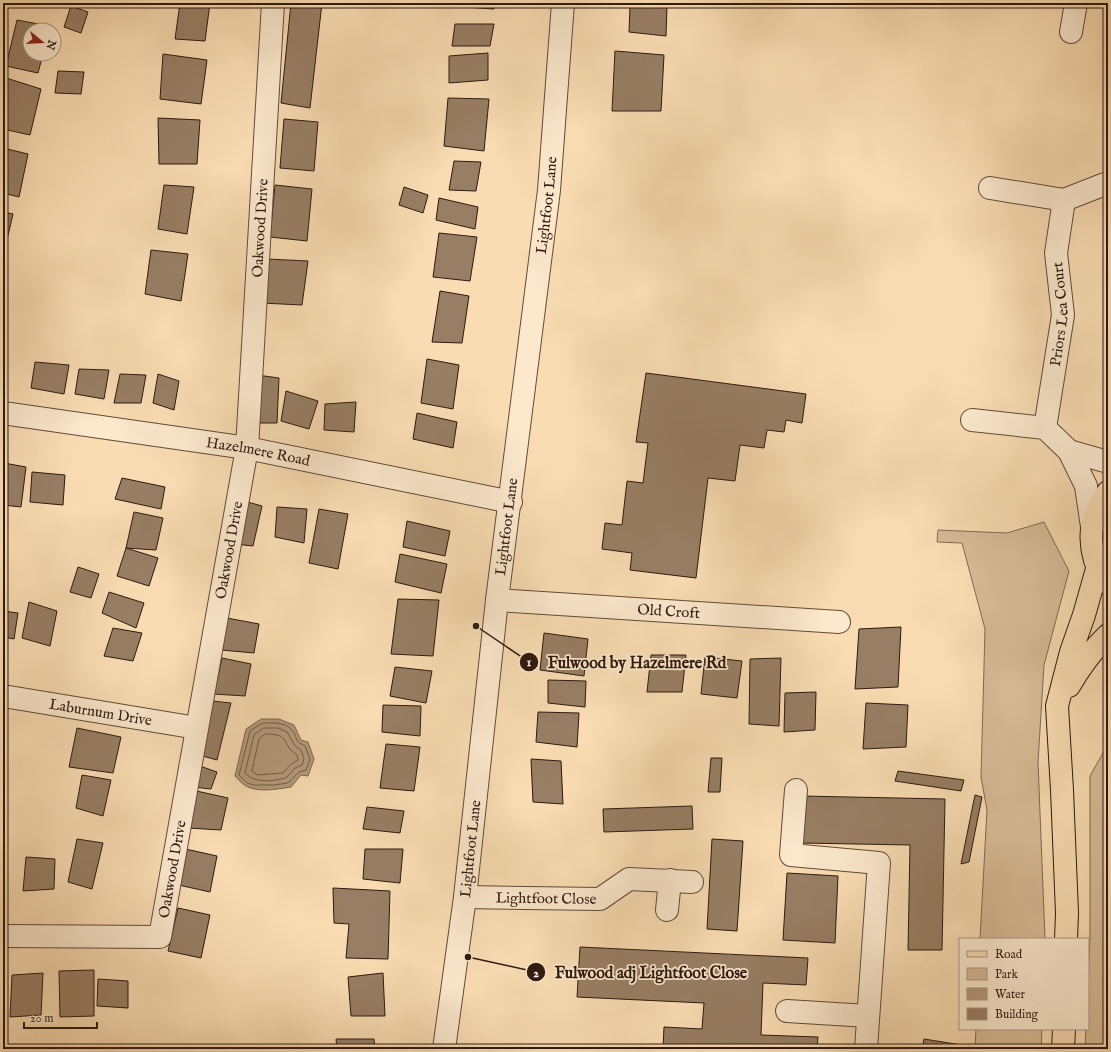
<svg xmlns="http://www.w3.org/2000/svg" width="1111" height="1052" font-family="'IM FELL English',serif">
	<style>
		.green { fill: #d7bb96; stroke: #836a52 }
		.water { fill: #b49a7b; stroke: #7f6650 }
		.lines { fill: none; stroke-linecap: round; stroke-linejoin: round }
		.shore { stroke: #725a45; stroke-width: 1 }
		.building { fill: #987e64; stroke: #2f190f }
		.minor-casing { stroke: #624a38; stroke-width: 24 }
		.major-casing { stroke: #2f190f; stroke-width: 24 }
		.minor { stroke: #fbe8cd; stroke-width: 22 }
		.major { stroke: #f9dcb2; stroke-width: 22 }
		.labels { text-anchor: middle; stroke-width: 3.5; stroke-linejoin: round; paint-order: stroke }
		.street-label { font-size: 15px; fill: #2f190f; stroke: #fbe8cd }
		.leader { fill: none; stroke: #2f190f; stroke-width: 1.5 }
		.callout-dot { fill: #2f190f; stroke: #fbe8cd; stroke-width: 1.5 }
		.mark-label { font-size: 12px; text-anchor: middle; font-weight: bold; fill: #fff }
		.callout-label { font-size: 16px; text-anchor: middle; font-weight: bold; fill: #2f190f; stroke: #fbe8cd; stroke-width: 3.5; stroke-linejoin: round; paint-order: stroke }
	</style>
	<rect width="100%" height="100%" fill="#f9dcb2"/>
	<filter id="stains"><feTurbulence type="fractalNoise" baseFrequency=".005" numOctaves="4"/><feColorMatrix values="0 0 0 0 .2 0 0 0 0 .09 0 0 0 0 .02 0 0 0 .5 -.17"/></filter>
	<radialGradient id="worn" r=".72"><stop offset=".6" stop-color="#630" stop-opacity="0"/><stop offset="1" stop-color="#630" stop-opacity=".3"/></radialGradient>
	<path class="green" d="M1044,522L1069,571L1044,665L1038,762L1045,939H980L987,810L981,777L985,629L962,543L937,542L938,530L1007,533Z
		M1108,744V1049H1085L1086,1029H1088V978L1090,937V776Z
		M976,1029H1042L1041,1049H975Z"/>
	<path class="water" d="M261,719H279L294,725L301,740L308,742L314,759L308,776L301,775L291,787C277,789 259,793 246,786C242,784 238,779 235,776L246,729Z"/>
	<g class="lines">
		<path class="shore" d="M263,723C272,723 285,722 291,729C299,737 292,740 305,746L310,759L306,770L299,772L288,783L274,785H254L247,783L239,775L250,731Z
			M264,728H278L287,732L295,746L301,750L304,759L302,765L295,768L286,778C272,781 256,784 245,773L254,735Z
			M266,734C292,734 280,744 297,755L298,760L291,764L283,773L257,775L252,771L259,739Z"/>
	</g>
	<path class="building" d="M180,3H210L205,41L175,39Z
		M291,3H322L310,108L281,103Z
		M450,3H494V9L449,6Z
		M71,6L88,12L81,33L64,27Z
		M630,6H667L666,36L629,32Z
		M17,20L49,26L48,30H30V54H43L38,73L6,66Z
		M455,24H494L490,46H452Z
		M615,51L664,55L661,111H612Z
		M488,53V80L449,83V56Z
		M163,54L207,60L201,104L160,99Z
		M58,71L84,72L81,94L55,93Z
		M3,77L41,89L30,135L3,129Z
		M448,98L489,99L484,151L444,146Z
		M158,118L200,120L197,164H159Z
		M284,119L318,122L314,171L280,168Z
		M3,148L28,154L19,197L3,193Z
		M454,161L481,162L476,191L449,190Z
		M164,185L194,187L187,234L158,229Z
		M275,185L312,189L307,241L270,237Z
		M404,187L428,195L423,213L399,205Z
		M439,198L478,207L475,229L436,220Z
		M3,212L13,214L3,257Z
		M439,233L477,237L470,281L433,277Z
		M151,250L188,254L181,301L145,294Z
		M267,259L308,261L302,305L261,303Z
		M440,291L469,296L462,343L432,342Z
		M427,359L459,365L453,409L421,403Z
		M35,362L69,365L64,394L31,388Z
		M79,369L109,370L104,399L75,394Z
		M646,373L806,394L802,423L786,420L784,432L767,430L764,448L740,445L735,481L708,478L696,578L630,570L632,553L602,549L605,523L622,525L627,481L643,483L648,443L636,442Z
		M120,374L146,375L141,403H114Z
		M158,374L179,381L174,410L153,403Z
		M257,375L279,378L277,423H253Z
		M286,391L318,401L309,429L281,421Z
		M356,402L354,432L324,430L325,404Z
		M417,413L457,422L453,448L413,439Z
		M4,463L26,467L21,507L3,505Z
		M32,472L65,475L63,505L30,502Z
		M122,478L165,487L161,509L115,499Z
		M244,501L262,506L253,546L235,544Z
		M277,507L307,509L304,543L275,537Z
		M319,509L348,514L338,569L309,563Z
		M134,512L163,518L156,550L126,548Z
		M407,521L450,531L445,556L403,547Z
		M126,548L158,558L149,586L117,576Z
		M400,554L447,564L441,593L395,582Z
		M78,567L99,574L91,598L70,592Z
		M109,592L144,603L136,628L102,613Z
		M398,599L439,600L433,656L391,654Z
		M29,602L57,611L50,646L22,638Z
		M3,611L18,613L14,639L3,637Z
		M227,618L259,624L254,653L221,650Z
		M901,627L898,687L855,689L859,629Z
		M113,628L142,633L133,661L104,656Z
		M544,633L588,639L584,676L540,670Z
		M651,655H686L682,692H647Z
		M705,657L742,661L737,698L701,694Z
		M222,658L251,664L245,696L214,694Z
		M781,658L779,726L749,724L750,659Z
		M395,667L432,671L426,703L390,696Z
		M548,680L586,681L585,707L548,703Z
		M816,692L815,730L784,732L785,693Z
		M212,701L231,703L217,760L199,755Z
		M866,703L908,705L906,747L863,749Z
		M383,705L421,706L420,736L382,732Z
		M538,712L579,713L577,747L536,742Z
		M77,728L121,737L113,773L69,767Z
		M386,744L420,747L414,791L380,788Z
		M711,758H722L720,792H708Z
		M531,759L561,761L563,804L533,802Z
		M200,766L217,772L211,789L193,787Z
		M898,771L964,780L961,791L895,781Z
		M82,775L111,780L103,816L76,808Z
		M192,790L228,798L221,830L188,828Z
		M975,795L982,797L969,862L961,864Z
		M802,796L945,799L942,950H908L910,845L801,843Z
		M692,806L693,829L604,832L603,809Z
		M367,807L404,811L400,833L363,829Z
		M77,839L103,843L92,889L68,882Z
		M712,839L743,841L737,931L707,929Z
		M181,848L217,856L210,892L174,884Z
		M365,849H403L400,883L363,879Z
		M26,857L55,859L54,889L23,891Z
		M3,858L6,859L5,885H3Z
		M787,873L838,876L835,943L783,940Z
		M333,888L390,891L388,959L346,958L349,924L334,923Z
		M178,908L210,915L201,958L168,951Z
		M580,947L808,958L806,985L763,983L761,1035L818,1037L817,1049H663L664,1027L702,1029L704,1003L577,997Z
		M94,970V1016L60,1017L59,971Z
		M43,973L41,1015L10,1017L12,975Z
		M383,973L385,1016H351L348,977Z
		M98,979L128,981V1008L97,1006Z
		M336,1039H374L375,1049H337Z
		M924,1039L968,1046V1049H922Z"/>
	<g class="lines">
		<g class="minor-casing">
			<g id="minor">
				<path d="M1071,32L1076,3"/>
				<path d="M990,188L1064,200"/>
				<path id="s1" d="M3,413L247,448L511,502"/>
				<path d="M972,420L1045,428L1069,451L1086,486L1092,527"/>
				<path id="s2" d="M1045,428L1063,315L1056,253L1064,200L1105,184L1108,185"/>
				<path d="M1069,451L1108,462"/>
				<path id="s3" d="M497,600L839,622"/>
				<path id="s4" d="M3,696L197,728"/>
				<path d="M796,790L791,855L879,863L866,1049"/>
				<path id="s5" d="M465,897L600,899L629,879L692,882"/>
				<path d="M667,910L670,880"/>
				<path id="s6" d="M3,936L160,937L247,448L273,3"/>
				<path d="M787,1011L868,1016"/>
				<path id="s7" d="M444,1049L465,897L497,600L549,190L563,3"/>
			</g>
		</g>
		<g class="major-casing">
			<path id="major" d="M1105,582C1087,552 1086,520 1108,492
				M1069,686C1080,667 1092,650 1108,635
				M1066,939L1067,913L1062,790L1057,706L1071,652L1084,615L1097,569
				M1063,1049L1064,1029"/>
		</g>
		<use href="#minor" class="minor"/>
		<use href="#major" class="major"/>
	</g>
	<g class="labels">
		<g class="street-label">
			<text dy="5" stroke="none"><textPath href="#s7" startOffset="850">Lightfoot Lane</textPath></text>
			<text dy="5" stroke="none"><textPath href="#s6" startOffset="874">Oakwood Drive</textPath></text>
			<text dy="5" stroke="none"><textPath href="#s2" startOffset="115">Priors Lea Court</textPath></text>
			<text dy="5" stroke="none"><textPath href="#s1" startOffset="258">Hazelmere Road</textPath></text>
			<text dy="5" stroke="none"><textPath href="#s7" startOffset="526">Lightfoot Lane</textPath></text>
			<text dy="5" stroke="none"><textPath href="#s6" startOffset="550">Oakwood Drive</textPath></text>
			<text dy="5" stroke="none"><textPath href="#s3" startOffset="172">Old Croft</textPath></text>
			<text dy="5" stroke="none"><textPath href="#s4" startOffset="99">Laburnum Drive</textPath></text>
			<text dy="5" stroke="none"><textPath href="#s7" startOffset="202">Lightfoot Lane</textPath></text>
			<text dy="5" stroke="none"><textPath href="#s6" startOffset="226">Oakwood Drive</textPath></text>
			<text dy="5" stroke="none"><textPath href="#s5" startOffset="81">Lightfoot Close</textPath></text>
		</g>
	</g>
	<path class="leader" d="M476 626L529 662M468 957L536 972"/>
	<g class="callout-dot">
		<circle cx="476" cy="626" r="4"/>
		<circle cx="468" cy="957" r="4"/>
		<circle cx="529" cy="662" r="10"/>
		<circle cx="536" cy="972" r="10"/>
	</g>
	<g class="mark-label">
		<text x="529" y="666">1</text>
		<text x="536" y="977">2</text>
	</g>
	<g class="callout-label">
		<text x="637" y="668">Fulwood by Hazelmere Rd</text>
		<text x="651" y="978">Fulwood adj Lightfoot Close</text>
	</g>
	<rect width="1111" height="1052" fill="none" stroke="#f9dcb2" stroke-width="16"/>
	<rect x="4" y="4" width="1103" height="1044" fill="none" stroke="#2f190f" stroke-width="2"/>
	<rect x="8" y="8" width="1095" height="1036" fill="none" stroke="#2f190f"/>
	<rect x="959" y="938" width="130" height="92" fill="#fbe8cd" stroke="#a99581"/>
	<rect x="967" y="951" width="20" height="6" fill="#f9dcb2" stroke="#a99581"/>
	<text x="995" y="958" font-size="12" fill="#2f190f">Road</text>
	<rect x="967" y="968" width="20" height="12" fill="#d7bb96" stroke="#a99581"/>
	<text x="995" y="978" font-size="12" fill="#2f190f">Park</text>
	<rect x="967" y="988" width="20" height="12" fill="#b49a7b" stroke="#a99581"/>
	<text x="995" y="998" font-size="12" fill="#2f190f">Water</text>
	<rect x="967" y="1008" width="20" height="12" fill="#987e64" stroke="#a99581"/>
	<text x="995" y="1018" font-size="12" fill="#2f190f">Building</text>
	<g transform="translate(42 42) rotate(108)"><circle r="19" fill="#fbe8cd" stroke="#a99581"/>
	<path d="M0-3L7 15L0 10L-7 15Z" fill="#8f2418"/>
	<text y="-6" font-size="11" font-weight="bold" text-anchor="middle" fill="#2f190f">N</text>
	</g>
	<path d="M24 1022v6h73v-6" fill="none" stroke="#2f190f" stroke-width="2"/>
	<text x="30" y="1022" font-size="12" fill="#2f190f" stroke="#fbe8cd" stroke-width="3" paint-order="stroke">20 m</text>
	<rect width="100%" height="100%" filter="url(#stains)"/>
	<rect width="100%" height="100%" fill="url(#worn)"/>
</svg>
